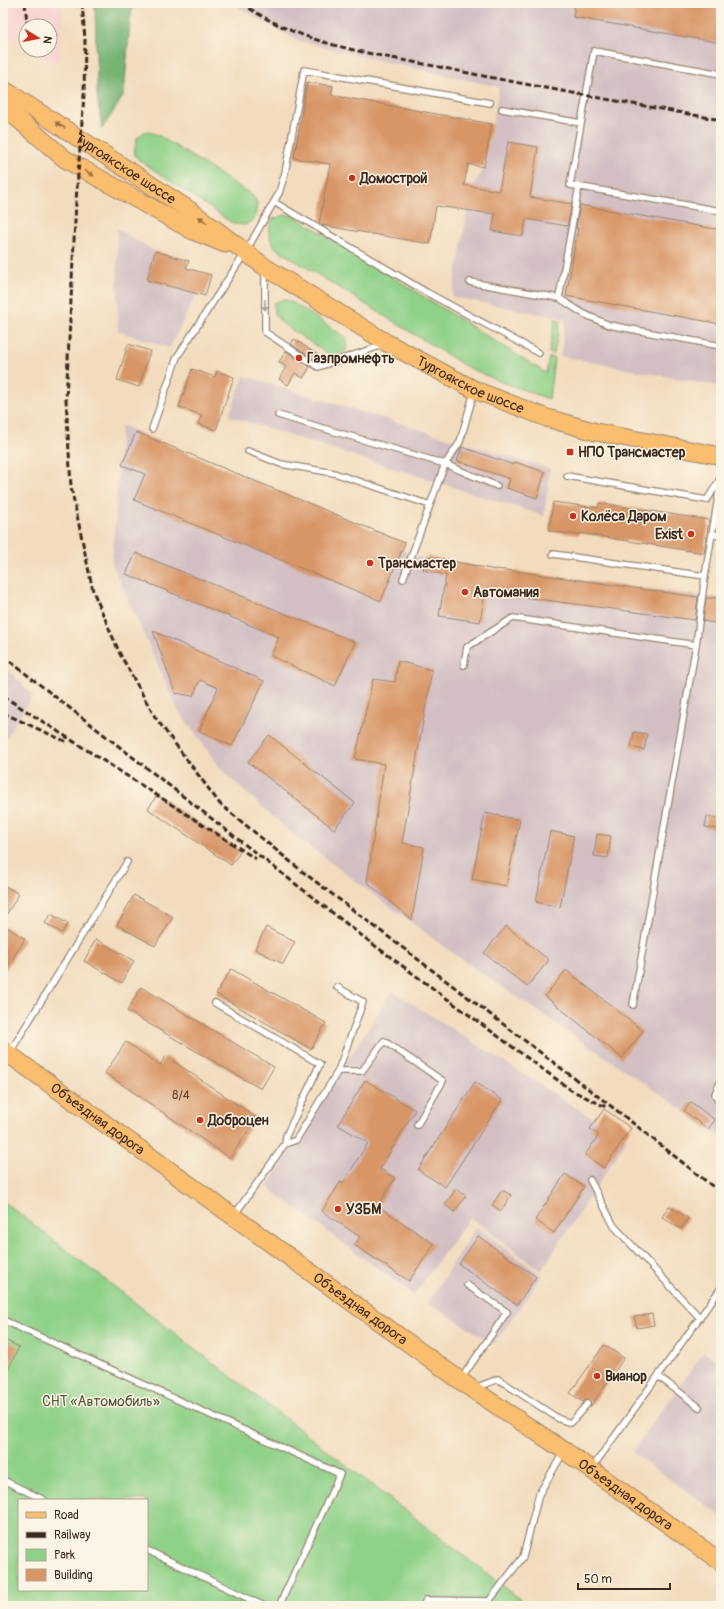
<svg xmlns="http://www.w3.org/2000/svg" width="724" height="1609" font-family="Pangolin,sans-serif">
	<style>
		.built { fill: #f7d0cd }
		.industrial { fill: #d2bec3 }
		.green { fill: #90d189; stroke: #667e54; fill-rule: evenodd }
		.forest { fill: #74b375; stroke: #586e4a }
		.building { fill: #d89566 }
		.lines { fill: none; stroke-linecap: round; stroke-linejoin: round }
		.lane-casing { stroke: #96836e; stroke-width: 8 }
		.primary-casing { stroke: #96836e; stroke-width: 19 }
		.lane { stroke: #fff; stroke-width: 5.5 }
		.primary { stroke: #fbbd6e; stroke-width: 17 }
		.rail { stroke: #3b2a1e; stroke-width: 3; stroke-dasharray: 6 3; stroke-linecap: butt }
		.oneway { fill: #916c42 }
		.oneway2 { fill: #a79f9a }
		.poi-dot { fill: #c8321e; stroke: #fcf5e5; stroke-width: 1.5 }
		.labels { text-anchor: middle; stroke-width: 3; stroke-linejoin: round; paint-order: stroke }
		.number-label { font-size: 12px; fill: #624530 }
		.street-label { font-size: 14px; fill: #3b2a1e; stroke: #fcf5e5 }
		.poi-label { font-size: 14px; font-weight: bold; fill: #3b2a1e; stroke: #fcf5e5; text-anchor: start }
		.park-label { font-size: 14px; fill: #505439; stroke: #fcf5e5 }
	</style>
	<rect width="100%" height="100%" fill="#fcf5e5"/>
	<filter id="ink" filterUnits="userSpaceOnUse"><feTurbulence type="fractalNoise" baseFrequency=".025" numOctaves="2"/><feDisplacementMap in="SourceGraphic" scale="8" xChannelSelector="R" yChannelSelector="G"/><feConvolveMatrix kernelMatrix="1 2 1 2 8 2 1 2 1" color-interpolation-filters="sRGB"/></filter>
	<filter id="wash" filterUnits="userSpaceOnUse"><feTurbulence type="fractalNoise" baseFrequency=".012" numOctaves="4" result="noise"/><feDisplacementMap in="SourceGraphic" scale="16" xChannelSelector="R" yChannelSelector="G"/><feGaussianBlur stdDeviation="0.9" result="paint"/><feColorMatrix in="noise" values="0 0 0 0 0 0 0 0 0 0 0 0 0 0 0 0 0 1.4 0 .05"/><feComposite in="paint" operator="in"/></filter>
	<g filter="url(#wash)">
		<rect width="100%" height="100%" fill="#f2dcbd"/>
		<path class="built" d="M3,3H63L61,62L35,56L28,50H50V26H26V48L3,30Z"/>
		<path class="industrial" d="M233,3H721V387L560,356L566,319L452,297L472,187L485,167L499,87L345,53L297,40L247,13Z
			M117,229L203,280L170,348L118,331Z
			M244,376L550,469L544,516L229,416Z
			M121,425L317,510L417,557L466,570L582,581L721,598V1137L657,1092L458,957L295,836L224,773L178,710L112,564Z
			M3,665L33,695L3,743Z
			M392,991L627,1140L541,1271L470,1217L414,1295L267,1187Z
			M476,1226L542,1276L494,1344L428,1303Z
			M704,1352L721,1364V1516L632,1452Z"/>
		<path class="green" d="M146,131L158,135L252,195L257,202L255,218L246,225L234,224L139,160L134,154L137,138Z
			M285,215H293L546,373L549,357L554,358L549,399L502,382L467,367L278,250C269,241 266,231 273,219Z
			M284,299L295,304L344,336L347,343L346,351L339,355L331,356L283,324L274,314V303Z
			M555,319L560,320L554,354L549,353Z
			M3,1201L529,1606H3ZM19,1500H147V1590H19Z"/>
		<path class="forest" d="M95,3H133L130,21L124,95L102,129L97,94Z"/>
		<g id="blocks">
			<path class="building" d="M575,3H721V43L573,17Z
				M307,82L333,86L331,95L492,124L484,167L468,164L464,185L499,191L508,142L538,147L530,197L572,204L567,226L526,219L523,236L492,231L495,214L436,206L430,244L321,225L319,224L330,164L294,158Z
				M580,205L721,230V324L566,296L578,228H576Z
				M155,251L189,261L186,268L211,275L205,296L147,280Z
				M294,339L318,355L315,360L291,344Z
				M128,344L150,351L139,387L117,380Z
				M286,351L310,367L303,378L295,373L288,385L279,379L286,367L279,362Z
				M192,369L215,377L217,371L234,377L216,430L198,424L202,415L179,407Z
				M136,432L405,543L381,601L134,500L145,474L122,465Z
				M462,447L514,465L515,462L545,472L537,498L507,488L510,479L457,461Z
				M553,502L598,508L599,503L709,520L704,553L579,533V535L549,531Z
				M136,553L355,642L335,686L271,656L279,637L126,574Z
				M427,556L496,570V569L522,572L698,597L695,620L485,592L480,622L439,616L446,575L423,570Z
				M706,598H721V624L703,621Z
				M153,631L264,681L232,746L199,731L218,688L200,680L193,696L175,693Z
				M398,661L432,670L402,843L424,847L412,920L367,882L384,764L355,759L373,679L395,682Z
				M634,732L647,734L644,750L631,747Z
				M269,735L355,803L334,829L248,762Z
				M157,795L241,851L231,865L148,809Z
				M485,813L520,820L506,886L472,879Z
				M707,816L721,819V830L705,827Z
				M550,831L574,836L560,907L536,902Z
				M597,834L611,836L608,858L594,856Z
				M3,885L19,894L3,920Z
				M134,895L173,917L155,946L117,925Z
				M51,914L68,924L62,933L45,923Z
				M3,925L25,939L3,974Z
				M506,926L549,960L527,987L484,953Z
				M266,927L295,942L283,964L255,949Z
				M96,939L134,961L122,983L84,961Z
				M231,969L326,1023L311,1049L216,994Z
				M566,970L643,1031L622,1058L545,996Z
				M141,987L274,1067L261,1089L127,1011Z
				M126,1042L160,1065L166,1056L257,1118L230,1158L105,1073Z
				M365,1080L415,1110L380,1169L395,1178L378,1206L434,1244L409,1281L354,1245L360,1237L322,1211L341,1181L343,1183L368,1143L338,1125Z
				M475,1082L502,1100L445,1187L418,1170Z
				M691,1102L715,1120L708,1129L684,1111Z
				M604,1109L631,1128L604,1168L585,1155L599,1135L590,1129Z
				M565,1174L584,1187L554,1233L535,1220Z
				M456,1189L466,1196L454,1212L445,1205Z
				M502,1190L511,1195L501,1211L492,1205Z
				M669,1206L688,1218L681,1229L662,1217Z
				M478,1236L536,1277L517,1305L459,1264Z
				M652,1314L654,1325L637,1328L634,1317Z
				M3,1339L19,1347L3,1380Z
				M604,1345L624,1358L590,1407L591,1403L589,1401L586,1400L583,1402L570,1393Z"/>
		</g>
	</g>
	<g filter="url(#ink)">
		<use href="#blocks" fill-opacity="0" stroke="#96836e" stroke-width="1"/>
		<g class="lines">
			<g class="lane-casing">
				<path id="lane" d="M721,74L594,51L570,185L721,211
					M502,109L581,123
					M274,202L426,292L539,353
					M265,271V332L318,367L383,345
					M470,282L559,298L584,314L609,325L721,346
					M559,298L579,186
					M278,415L445,464L497,486
					M152,429L177,357L245,253L279,193L285,173L304,70L490,103
					M248,451L281,464L334,473L430,505
					M567,476L707,500L720,479
					M713,534L721,536
					M553,554L705,576L721,480
					M403,579L445,464L460,442L474,392
					M464,665L467,647L513,618L696,645L705,576
					M215,1003L320,1064L286,1136L285,1144L235,1214
					M633,1005L696,645
					M10,1052L127,862
					M338,1071H362L384,1041L443,1081L417,1125
					M721,1081L715,1094L721,1106
					M285,1144L296,1140L338,1071L363,1002L337,987
					M590,1180L614,1226L700,1318
					M3,1320L340,1474L279,1606
					M658,1376L699,1407
					M461,1379L507,1312L467,1285
					M475,1388L498,1379L559,1419L571,1423L587,1404
					M592,1468L721,1288
					M3,1480L44,1500
					M147,1550L264,1606
					M423,1606L426,1600L489,1601
					M494,1606L489,1601L523,1557L539,1494L563,1453"/>
			</g>
			<g class="primary-casing">
				<g id="primary">
					<path id="s1" d="M3,89L191,211L265,267L387,343L475,390L547,418L596,432L721,456"/>
					<path d="M3,106L65,159L193,231L225,244"/>
					<path id="s2" d="M3,1050L472,1389L565,1451L721,1562"/>
				</g>
			</g>
			<use href="#lane" class="lane"/>
			<use href="#primary" class="primary"/>
			<path class="rail" d="M25,3L27,23
				M82,3L85,39L84,95L76,201L66,399L71,487L93,591L120,654L155,717L220,804L303,872L624,1116L721,1193
				M242,3C300,46 376,54 444,68C536,87 629,103 721,120
				M3,656L370,942L571,1090L606,1107
				M3,696L256,859
				M3,713L67,742"/>
		</g>
		<defs><path id="oneway-solid" d="M-6-.8H1V-3.2L6.5 0L1 3.2V.8H-6Z"/></defs>
		<g class="oneway">
			<use href="#oneway-solid" transform="translate(60 125) rotate(-147)"/>
			<use href="#oneway-solid" transform="translate(89 173) rotate(29)"/>
			<use href="#oneway-solid" transform="translate(203 220) rotate(-142)"/>
		</g>
		<use class="oneway2" href="#oneway-solid" transform="translate(265 305) rotate(89)"/>
	</g>
	<g class="poi-dot">
		<circle cx="352" cy="178" r="4"/>
		<circle cx="299" cy="358" r="4"/>
		<rect x="566" y="448" width="8" height="8" rx="2"/>
		<circle cx="573" cy="516" r="4"/>
		<circle cx="691" cy="534" r="4"/>
		<circle cx="370" cy="563" r="4"/>
		<circle cx="465" cy="592" r="4"/>
		<circle cx="200" cy="1120" r="4"/>
		<circle cx="338" cy="1209" r="4"/>
		<circle cx="597" cy="1376" r="4"/>
	</g>
	<g class="labels">
		<g class="number-label">
			<text x="181" y="1099">8/4</text>
		</g>
		<g class="street-label">
			<text dy="5" stroke="none"><textPath href="#s1" startOffset="146">Тургоякское шоссе</textPath></text>
			<text dy="5" stroke="none"><textPath href="#s1" startOffset="554">Тургоякское шоссе</textPath></text>
			<text dy="5" stroke="none"><textPath href="#s2" startOffset="117">Объездная дорога</textPath></text>
			<text dy="5" stroke="none"><textPath href="#s2" startOffset="441">Объездная дорога</textPath></text>
			<text dy="5" stroke="none"><textPath href="#s2" startOffset="765">Объездная дорога</textPath></text>
		</g>
		<g class="poi-label">
			<text x="360" y="183">Домострой</text>
			<text x="307" y="363">Газпромнефть</text>
			<text x="578" y="457">НПО Трансмастер</text>
			<text x="581" y="521">Колёса Даром</text>
			<text x="683" y="539" text-anchor="end">Exist</text>
			<text x="378" y="568">Трансмастер</text>
			<text x="473" y="597">Автомания</text>
			<text x="208" y="1125">Доброцен</text>
			<text x="346" y="1214">УЗБМ</text>
			<text x="605" y="1381">Вианор</text>
		</g>
		<g class="park-label">
			<text x="101" y="1406">СНТ «Автомобиль»</text>
		</g>
	</g>
	<rect width="724" height="1609" fill="none" stroke="#fcf5e5" stroke-width="16"/>
	<rect x="18" y="1499" width="130" height="92" fill="#fcf5e5" stroke="#afa495"/>
	<rect x="26" y="1512" width="20" height="6" fill="#fbbd6e" stroke="#afa495"/>
	<text x="54" y="1519" font-size="12" fill="#3b2a1e">Road</text>
	<rect x="26" y="1532" width="20" height="6" fill="#3b2a1e" stroke="#afa495"/>
	<text x="54" y="1539" font-size="12" fill="#3b2a1e">Railway</text>
	<rect x="26" y="1549" width="20" height="12" fill="#90d189" stroke="#afa495"/>
	<text x="54" y="1559" font-size="12" fill="#3b2a1e">Park</text>
	<rect x="26" y="1569" width="20" height="12" fill="#d89566" stroke="#afa495"/>
	<text x="54" y="1579" font-size="12" fill="#3b2a1e">Building</text>
	<g transform="translate(38 38) rotate(100)"><circle r="19" fill="#fcf5e5" stroke="#afa495"/>
	<path d="M0-3L7 15L0 10L-7 15Z" fill="#c8321e"/>
	<text y="-6" font-size="11" font-weight="bold" text-anchor="middle" fill="#3b2a1e">N</text>
	</g>
	<path d="M578 1583v6h92v-6" fill="none" stroke="#3b2a1e" stroke-width="2"/>
	<text x="584" y="1583" font-size="12" fill="#3b2a1e" stroke="#fcf5e5" stroke-width="3" paint-order="stroke">50 m</text>
</svg>
